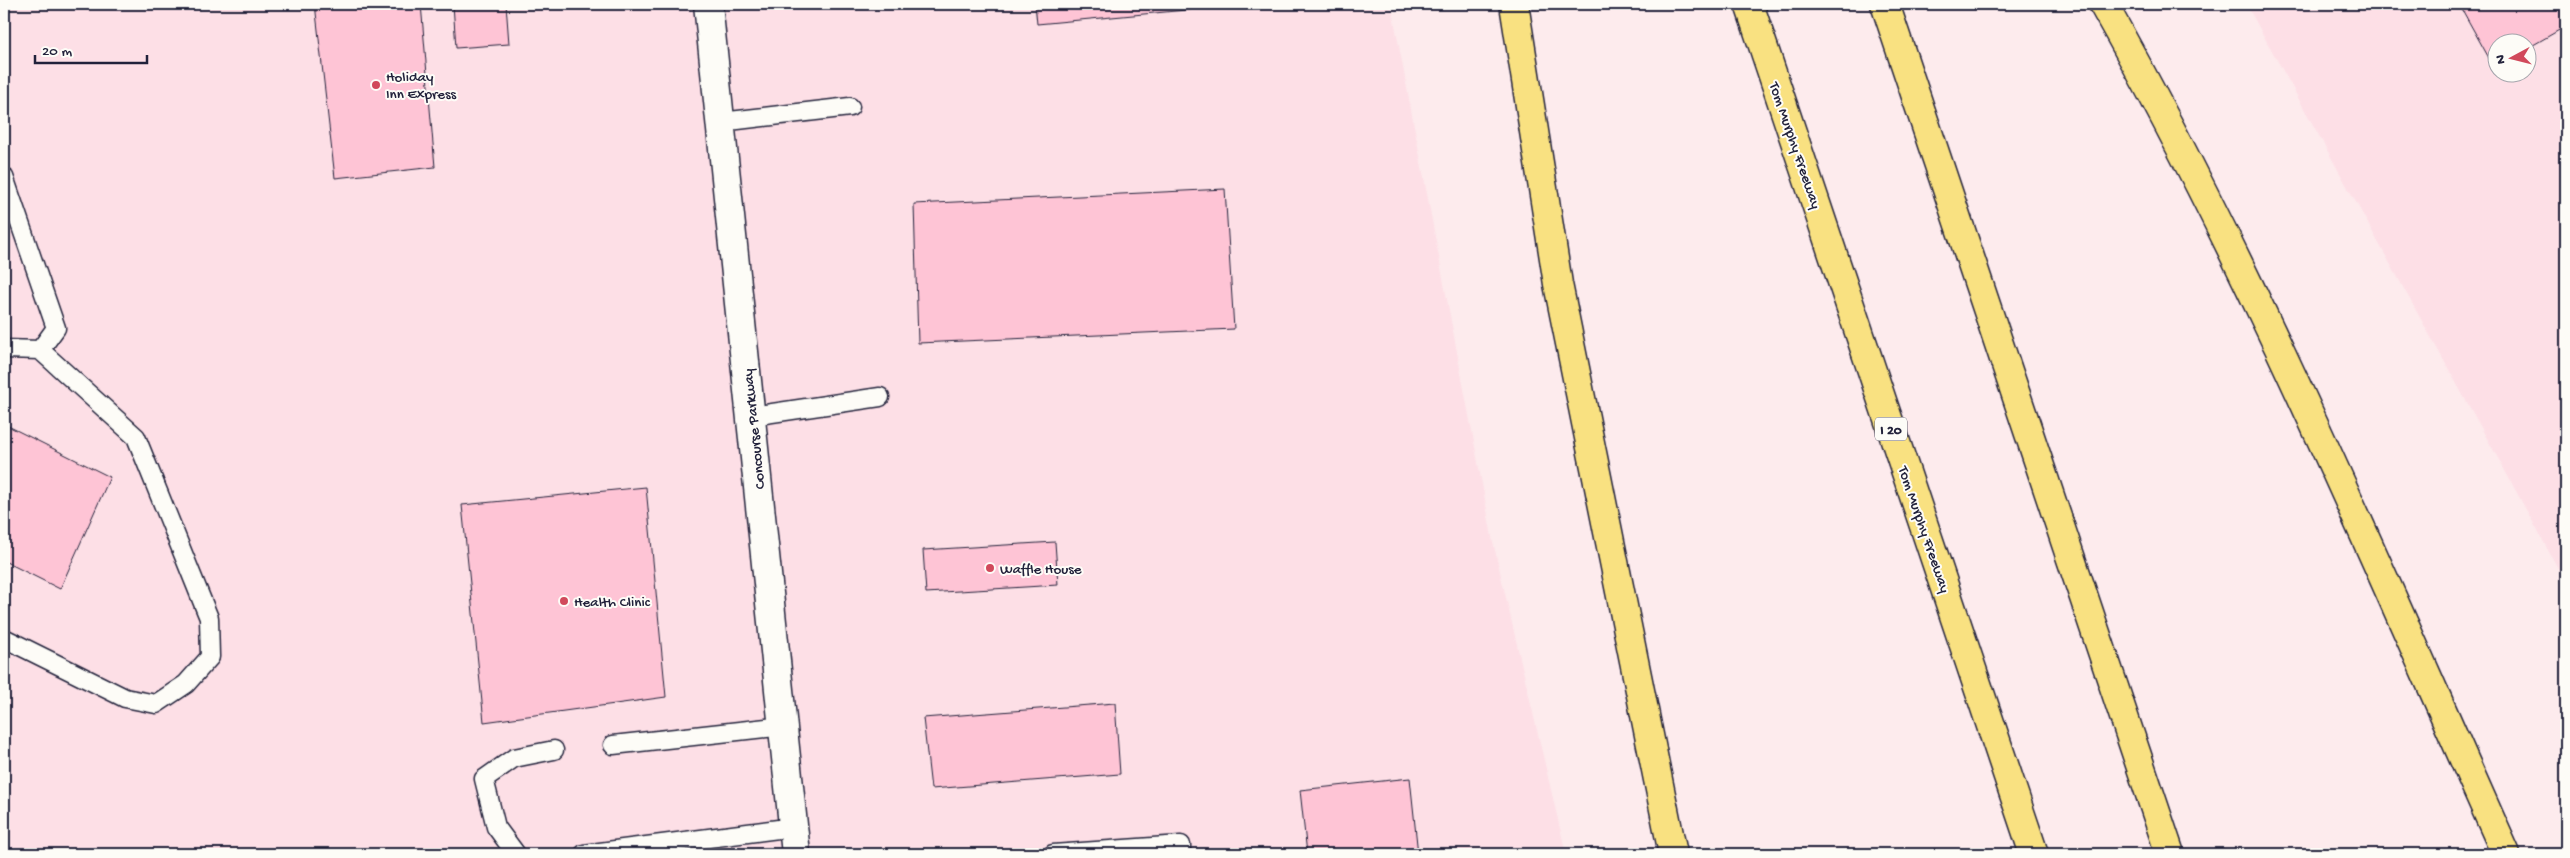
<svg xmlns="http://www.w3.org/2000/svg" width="2570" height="858" font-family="'Gochi Hand',sans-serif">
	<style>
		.built { fill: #fddfe6; fill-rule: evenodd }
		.building { fill: #fec4d5; stroke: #22223b }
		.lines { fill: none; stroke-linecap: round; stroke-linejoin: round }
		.service-casing { stroke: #22223b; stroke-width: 21 }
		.minor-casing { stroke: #22223b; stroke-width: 31 }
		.motorway-casing { stroke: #22223b; stroke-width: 31 }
		.service { stroke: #fdfcf7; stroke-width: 18 }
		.minor { stroke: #fdfcf7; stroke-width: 28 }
		.motorway { stroke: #f9e181; stroke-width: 28 }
		.poi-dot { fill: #d1495b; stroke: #fdfcf7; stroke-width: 2 }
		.labels { text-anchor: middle; stroke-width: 4; stroke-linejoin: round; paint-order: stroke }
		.shield { fill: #fdfcf7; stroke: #646373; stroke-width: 1 }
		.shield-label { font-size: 14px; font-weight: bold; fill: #22223b }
		.poi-label { font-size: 15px; fill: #22223b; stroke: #fdfcf7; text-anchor: start }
		.street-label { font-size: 15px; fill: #22223b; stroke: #fdfcf7 }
	</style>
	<rect width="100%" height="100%" fill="#fdebed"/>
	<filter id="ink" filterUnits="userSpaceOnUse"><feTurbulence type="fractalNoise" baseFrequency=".02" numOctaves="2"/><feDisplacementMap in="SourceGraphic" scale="10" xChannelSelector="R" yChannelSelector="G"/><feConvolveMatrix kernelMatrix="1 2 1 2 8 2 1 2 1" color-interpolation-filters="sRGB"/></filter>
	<g filter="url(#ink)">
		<path class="built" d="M4,4H1391L1493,542L1566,854H4Z
			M2246,4H2566V583L2504,469ZM2498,42H2528V72H2498Z"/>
		<path class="building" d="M315,4H421L435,167L335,178Z
			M453,4H506L509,44L456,48Z
			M1035,4H1196L1197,9L1037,24Z
			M2459,4H2566V40L2561,29L2528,48V42H2498V65L2494,67Z
			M1225,189L1234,329L918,343L914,204Z
			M4,424L110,477L60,589L4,561Z
			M646,487L666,697L484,722L462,505Z
			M1055,542L1058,585L926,593L923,550Z
			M1115,703L1120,774L931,789L923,718Z
			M1410,778L1418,854H1307L1300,790Z"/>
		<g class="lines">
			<g class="service-casing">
				<path id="service" d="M721,122L850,107
					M4,177L56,328L40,350L4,349
					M752,416L880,397
					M4,638L125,698L156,704L186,684L210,657L209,618L136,437L40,350
					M613,745L784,726
					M516,854L496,827L484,779L514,758L554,750
					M584,854L794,827
					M1053,854L1181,845V854"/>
			</g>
			<g class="minor-casing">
				<path id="minor" d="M708,4L796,854"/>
			</g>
			<g class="motorway-casing">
				<path id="motorway" d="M1514,4L1558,284L1673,854
					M1749,4L2034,854
					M1885,4L2170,854
					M2103,4C2257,277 2378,568 2506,854"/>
			</g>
			<use href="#service" class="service"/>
			<use href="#minor" class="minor"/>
			<use href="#motorway" class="motorway"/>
		</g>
	</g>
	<g class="poi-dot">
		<circle cx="376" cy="85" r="5"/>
		<circle cx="990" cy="568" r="5"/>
		<circle cx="564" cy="601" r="5"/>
	</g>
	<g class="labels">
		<rect class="shield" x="1875" y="417.5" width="32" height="23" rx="4"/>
		<g class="shield-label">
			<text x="1891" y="434">I 20</text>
		</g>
		<g class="poi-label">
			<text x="386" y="81">Holiday<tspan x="386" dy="17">Inn Express</tspan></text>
			<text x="1000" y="573">Waffle House</text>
			<text x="574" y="606">Health Clinic</text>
		</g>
		<g class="street-label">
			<text transform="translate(1796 145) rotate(71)" y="5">Tom Murphy Freeway</text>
			<text transform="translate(753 429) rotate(-96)" y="5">Concourse Parkway</text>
			<text transform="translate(1925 529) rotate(71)" y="5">Tom Murphy Freeway</text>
		</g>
	</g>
	<rect width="2570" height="858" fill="none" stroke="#fdfcf7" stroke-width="20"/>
	<rect x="10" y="10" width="2550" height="838" fill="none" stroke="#22223b" stroke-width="2" filter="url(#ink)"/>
	<g transform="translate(2512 58) rotate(263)"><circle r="24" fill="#fdfcf7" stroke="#a5a5ac"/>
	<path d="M0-4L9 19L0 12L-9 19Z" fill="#d1495b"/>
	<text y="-8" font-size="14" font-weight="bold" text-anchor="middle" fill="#22223b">N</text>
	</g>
	<path d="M35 55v8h112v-8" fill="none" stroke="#22223b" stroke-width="2.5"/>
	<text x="42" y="55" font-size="15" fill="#22223b" stroke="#fdfcf7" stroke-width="4" paint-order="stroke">20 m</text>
</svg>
